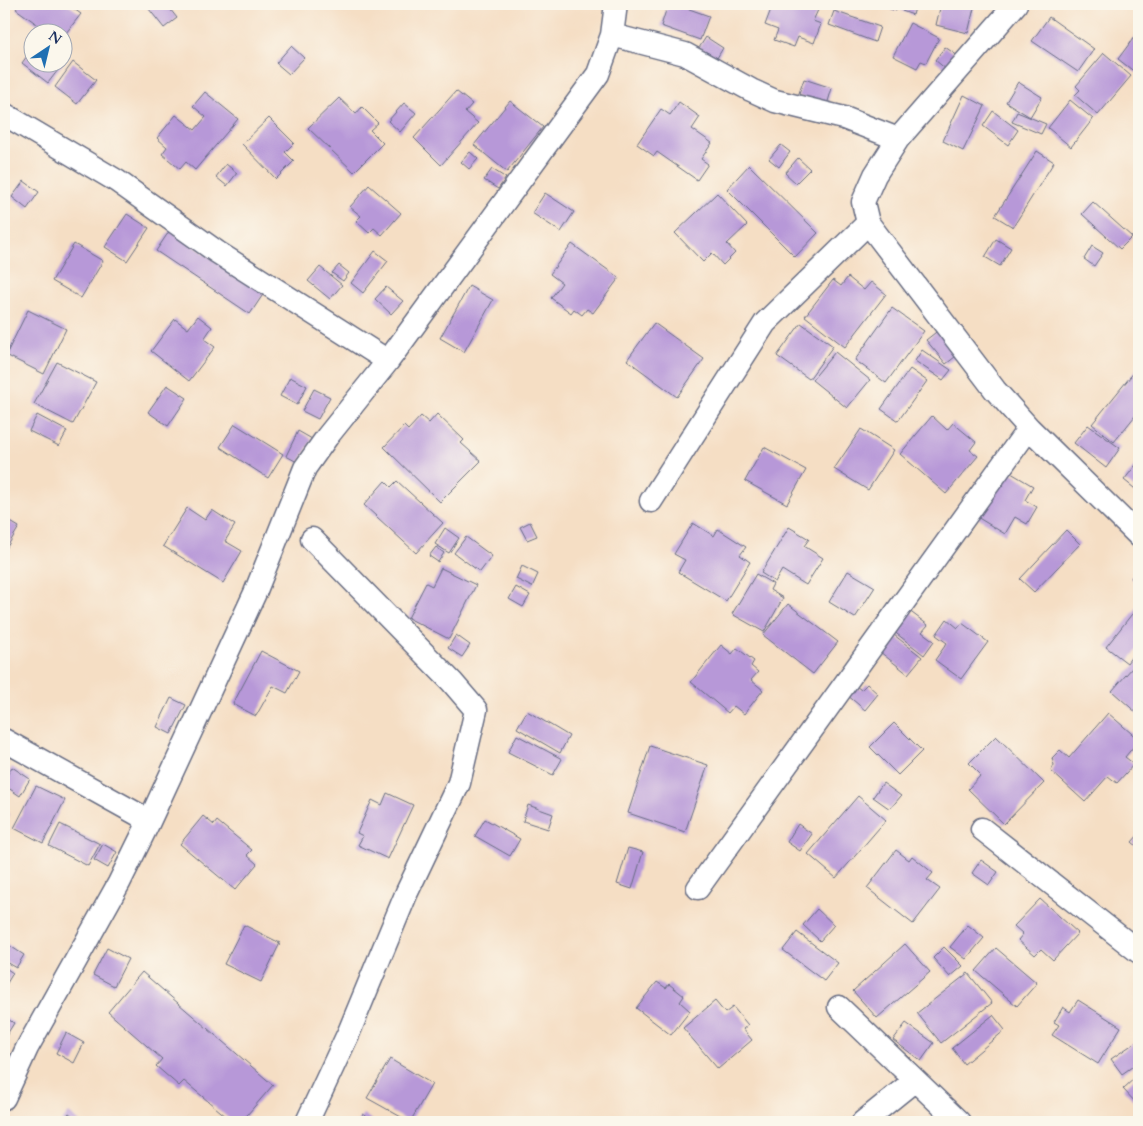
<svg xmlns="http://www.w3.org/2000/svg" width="1143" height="1126" font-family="Cardo,serif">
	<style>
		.building { fill: #b798d8 }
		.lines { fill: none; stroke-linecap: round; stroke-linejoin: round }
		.street-casing { stroke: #676c82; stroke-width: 25 }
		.street { stroke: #fff; stroke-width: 22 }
	</style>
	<rect width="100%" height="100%" fill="#fbf7ec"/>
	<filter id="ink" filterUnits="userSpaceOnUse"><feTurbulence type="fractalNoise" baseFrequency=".02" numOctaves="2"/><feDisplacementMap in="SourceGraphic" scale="10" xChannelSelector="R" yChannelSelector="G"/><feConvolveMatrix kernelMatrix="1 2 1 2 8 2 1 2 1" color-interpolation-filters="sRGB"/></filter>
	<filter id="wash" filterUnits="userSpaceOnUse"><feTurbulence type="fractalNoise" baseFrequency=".0096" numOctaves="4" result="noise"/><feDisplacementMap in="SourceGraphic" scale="20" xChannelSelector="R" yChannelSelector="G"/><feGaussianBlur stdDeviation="1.12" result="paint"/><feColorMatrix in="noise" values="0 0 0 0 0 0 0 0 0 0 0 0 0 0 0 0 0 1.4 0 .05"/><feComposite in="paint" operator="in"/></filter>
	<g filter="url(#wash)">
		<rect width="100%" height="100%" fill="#f5dec4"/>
		<g id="blocks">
			<path class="building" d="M20,4H67L81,14L62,38V32H48L16,9Z
				M145,4H166L177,18L164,28Z
				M668,4H675L709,16L700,40L661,26Z
				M773,4H803L818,10L813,21L821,24L814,43L798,37L794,47L774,40L778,30L765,25Z
				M875,4H898L896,11Z
				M900,4H916L913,15L902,11L904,5Z
				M941,4H975L968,33L936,25Z
				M834,11L880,27L875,42L829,25Z
				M1049,17L1094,49L1078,72L1032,41Z
				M910,23L939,38L926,63L921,61L917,68L893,56Z
				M1138,32L1139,69L1136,73L1118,59Z
				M706,37L723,48L717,58L699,48Z
				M291,46L304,58L289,74L276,63Z
				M945,47L958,56L947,70L935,60Z
				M32,49V62H62V54L68,57L48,83L22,63Z
				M1104,53L1131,76L1098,115L1075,95L1080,90L1076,86Z
				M73,62L96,80L77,104L55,87Z
				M804,79L832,88L827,105L798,96Z
				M1018,82L1042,97L1030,117L1006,102Z
				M456,91L472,104L465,112L478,123L441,165L414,138Z
				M205,92L238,119L195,170L186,162L180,169L162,154L167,147L157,138L176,115L195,130L206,117L193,106Z
				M964,95L985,106L963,151L943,141Z
				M339,98L356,114L362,107L378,123L370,130L383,143L354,172L308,128Z
				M1070,100L1093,119L1071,147L1048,128Z
				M510,101L543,127L507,172L474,145Z
				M679,102L700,117L692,129L712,143L701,159L708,164L697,180L657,152L654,156L637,144L661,109L670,115Z
				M404,103L416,113L400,132L388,121Z
				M993,111L1018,130L1008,145L983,126Z
				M1017,112L1046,124L1041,134L1012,122Z
				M269,118L294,143L285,152L294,161L276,179L242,144Z
				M781,145L790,152L779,167L769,159Z
				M1037,151L1054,162L1013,227L995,216Z
				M470,152L478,159L469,169L461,162Z
				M798,158L810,169L796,183L785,173Z
				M226,164L237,173L227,186L216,177Z
				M749,165L818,233L795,257L727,189Z
				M492,169L506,178L498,189L484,180Z
				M24,181L39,192L27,209L12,197Z
				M369,185L401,213L382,235L374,228L369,233L356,221L361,216L350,207Z
				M545,193L574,212L561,232L532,213Z
				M717,193L747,225L727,244L735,253L723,265L712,253L703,262L675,233Z
				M1093,202L1132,237L1120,249L1082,214Z
				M127,214L149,228L127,261L105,247Z
				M170,230L264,293L250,314L156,251Z
				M996,239L1011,248L1000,266L985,257Z
				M74,244L103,261L81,298L52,281Z
				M572,244L619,278L593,313L587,309L582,315L574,309L571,313L551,298L562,283L550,274Z
				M1092,246L1103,253L1094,266L1084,259Z
				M375,251L388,261L363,293L351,283Z
				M339,265L349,273L343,281L332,273Z
				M320,267L342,285L330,299L308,281Z
				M848,277L864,290L871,282L886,294L845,347L805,316L833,280L841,286Z
				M469,286L493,300L464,352L440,338Z
				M386,287L403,301L391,314L375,299Z
				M892,308L924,331L886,383L855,360Z
				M28,310L66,329L44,374L6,355Z
				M198,316L212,327L204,339L215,347L189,381L151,351L175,319L188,329Z
				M654,323L704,359L677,397L627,360Z
				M801,323L833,346L809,379L777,356Z
				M940,329L960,353L946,364L926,340Z
				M922,350L951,370L943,380L915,361Z
				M835,352L870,380L847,408L812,380Z
				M57,362L96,382L73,424L34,404Z
				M1139,366V411L1114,442L1092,424Z
				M910,369L927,381L898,421L881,409Z
				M290,377L307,386L297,405L280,396Z
				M167,385L187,398L168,426L148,412Z
				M314,389L330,397L318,419L302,411Z
				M437,414L464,440L461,443L481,461L440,502L384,447L404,426L408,430L421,416L429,423Z
				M37,415L67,431L59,446L29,431Z
				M932,416L947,430L953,423L976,442L970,450L978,456L946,494L900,454Z
				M235,424L283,454L268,478L220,447Z
				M1088,425L1120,448L1106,468L1074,443Z
				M861,429L894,450L868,490L834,469Z
				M298,431L312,439L299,463L286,456Z
				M764,447L806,470L787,504L745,481Z
				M1139,461V492L1124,480Z
				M1006,470L1033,486L1025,500L1037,507L1027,524L1015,517L1005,534L972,514Z
				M385,481L391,487L397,481L443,523L416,553L364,505Z
				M187,508L205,520L212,510L235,525L225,541L242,551L223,583L163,546Z
				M4,518L19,527L4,552Z
				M530,522L537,536L527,540L520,527Z
				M693,523L714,536L718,529L746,547L740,555L750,562L726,601L678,572L685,560L674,554Z
				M789,527L809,539L804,546L823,558L806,585L782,570L775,582L761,573Z
				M445,528L459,538L449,553L435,544Z
				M1066,530L1080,544L1034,592L1020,579Z
				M466,537L492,556L480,572L454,553Z
				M436,547L444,553L438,562L429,556Z
				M522,566L538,574L532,587L516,579Z
				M1139,567V585L1131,578Z
				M441,568L476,585L449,639L408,618L426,583L432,586Z
				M848,571L875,587L855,618L829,602Z
				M756,574L773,584L770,590L783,598L764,632L732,614Z
				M516,587L530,595L523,607L509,599Z
				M788,604L838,642L813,674L763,635Z
				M1139,605V647L1127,663L1106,647Z
				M904,607L928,625L922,632L934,641L924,655L888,627Z
				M947,619L958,628L962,623L988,642L961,679L935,660L947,643L936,635Z
				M889,631L922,657L908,674L875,648Z
				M456,635L470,645L462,657L448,648Z
				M721,645L732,654L737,648L754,661L751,666L758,672L751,680L763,690L744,714L734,706L728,713L691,682Z
				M261,651L299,671L287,693L273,686L256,716L233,704Z
				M1139,660V715L1112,691Z
				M867,684L878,694L865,710L847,695L856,686L861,690Z
				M171,698L186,705L171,734L157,727Z
				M527,711L569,736L560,753L517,728Z
				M1108,713L1139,740L1125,757L1134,764L1117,783L1108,776L1085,802L1051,771L1054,765L1052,758L1060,750L1069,758Z
				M894,723L922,751L898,775L870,747Z
				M517,735L562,759L553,775L508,752Z
				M996,736L1044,783L1004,824L968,789L981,775L969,763Z
				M650,746L708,765L685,832L628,813Z
				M12,767L30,779L20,796L4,785V780Z
				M883,783L901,796L890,809L873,797Z
				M36,786L65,800L43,843L14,828Z
				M387,793L413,805L388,859L358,845L363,836L357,833L372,800L382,805Z
				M858,796L886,820L836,878L808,854Z
				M528,805L553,814L548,829L523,821Z
				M4,811L9,814L4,823Z
				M203,816L214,825L217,821L252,850L247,855L257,864L235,890L180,844Z
				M485,819L520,839L510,856L475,836Z
				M60,824L100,844L88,866L49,846Z
				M798,824L812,834L800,851L787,842Z
				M1139,834V848L1132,842Z
				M103,844L117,852L108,868L94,860Z
				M628,848L643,852L632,889L617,884Z
				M896,850L909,860L912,856L933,873L927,880L940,889L913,924L867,888Z
				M981,860L998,872L989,885L972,873Z
				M1040,899L1078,933L1053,960L1041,949L1035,955L1018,940L1023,934L1014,926Z
				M817,909L834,925L820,941L803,925Z
				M244,925L280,943L261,982L224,964Z
				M968,925L984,938L966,959L950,947Z
				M797,932L838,963L824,981L783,950Z
				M4,942L24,955L16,968L4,961Z
				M905,944L930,972L877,1018L853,991Z
				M944,947L963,966L950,977L933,958Z
				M107,948L128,959L114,986L93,975Z
				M996,948L1037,983L1017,1006L976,971Z
				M4,967L13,973L4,988Z
				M142,972L273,1085L241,1122H233L184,1081L179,1086L156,1066L162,1059L108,1012Z
				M968,973L992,1003L941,1043L917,1013Z
				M657,982L666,988L669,984L684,996L680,1002L690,1011L671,1035L636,1008Z
				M1078,1000L1121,1027L1098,1064L1052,1035L1059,1025L1054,1022L1063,1007L1070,1012Z
				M715,1001L725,1013L733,1007L748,1025L743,1029L752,1040L718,1069L683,1028Z
				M993,1015L1005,1030L964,1064L952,1048Z
				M4,1017L14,1023L6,1036L4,1034Z
				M906,1023L934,1043L921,1061L893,1040Z
				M66,1033L84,1043L74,1063L56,1053Z
				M1139,1040V1062L1122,1074L1111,1059Z
				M390,1059L432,1084L410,1122L367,1098Z
				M1139,1074V1106L1123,1089Z
				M69,1113L80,1122H61Z
				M363,1114L375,1122H358Z"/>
		</g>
	</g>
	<g filter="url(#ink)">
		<use href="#blocks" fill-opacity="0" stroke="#676c82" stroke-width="1"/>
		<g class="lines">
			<g class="street-casing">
				<path id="street" d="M1016,4L898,139L875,175L863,202L868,223L995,390L1029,428L1139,536
					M612,35L685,54L751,90L775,101L844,118L898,139
					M4,114L117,181L217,252L388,361
					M651,501L765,323L868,223
					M4,740L139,815L148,824
					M982,829L1139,952
					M698,888L1029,428
					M839,1007L959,1122
					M4,1098L27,1048L119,883L148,824L255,593L305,468L327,437L388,361L598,74L612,35L616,4
					M307,1122L349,1032L407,892L459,783L476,710L452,682L312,539
					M863,1122L915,1080"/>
			</g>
			<use href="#street" class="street"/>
		</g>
	</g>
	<rect width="1143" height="1126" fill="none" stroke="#fbf7ec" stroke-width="20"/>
	<g transform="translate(48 48) rotate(35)"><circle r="24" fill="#fbf7ec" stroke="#a1a7b3"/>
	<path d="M0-4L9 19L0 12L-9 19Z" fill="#1f6fb2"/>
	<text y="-8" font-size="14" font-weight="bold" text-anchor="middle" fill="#1b2f5e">N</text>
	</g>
</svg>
